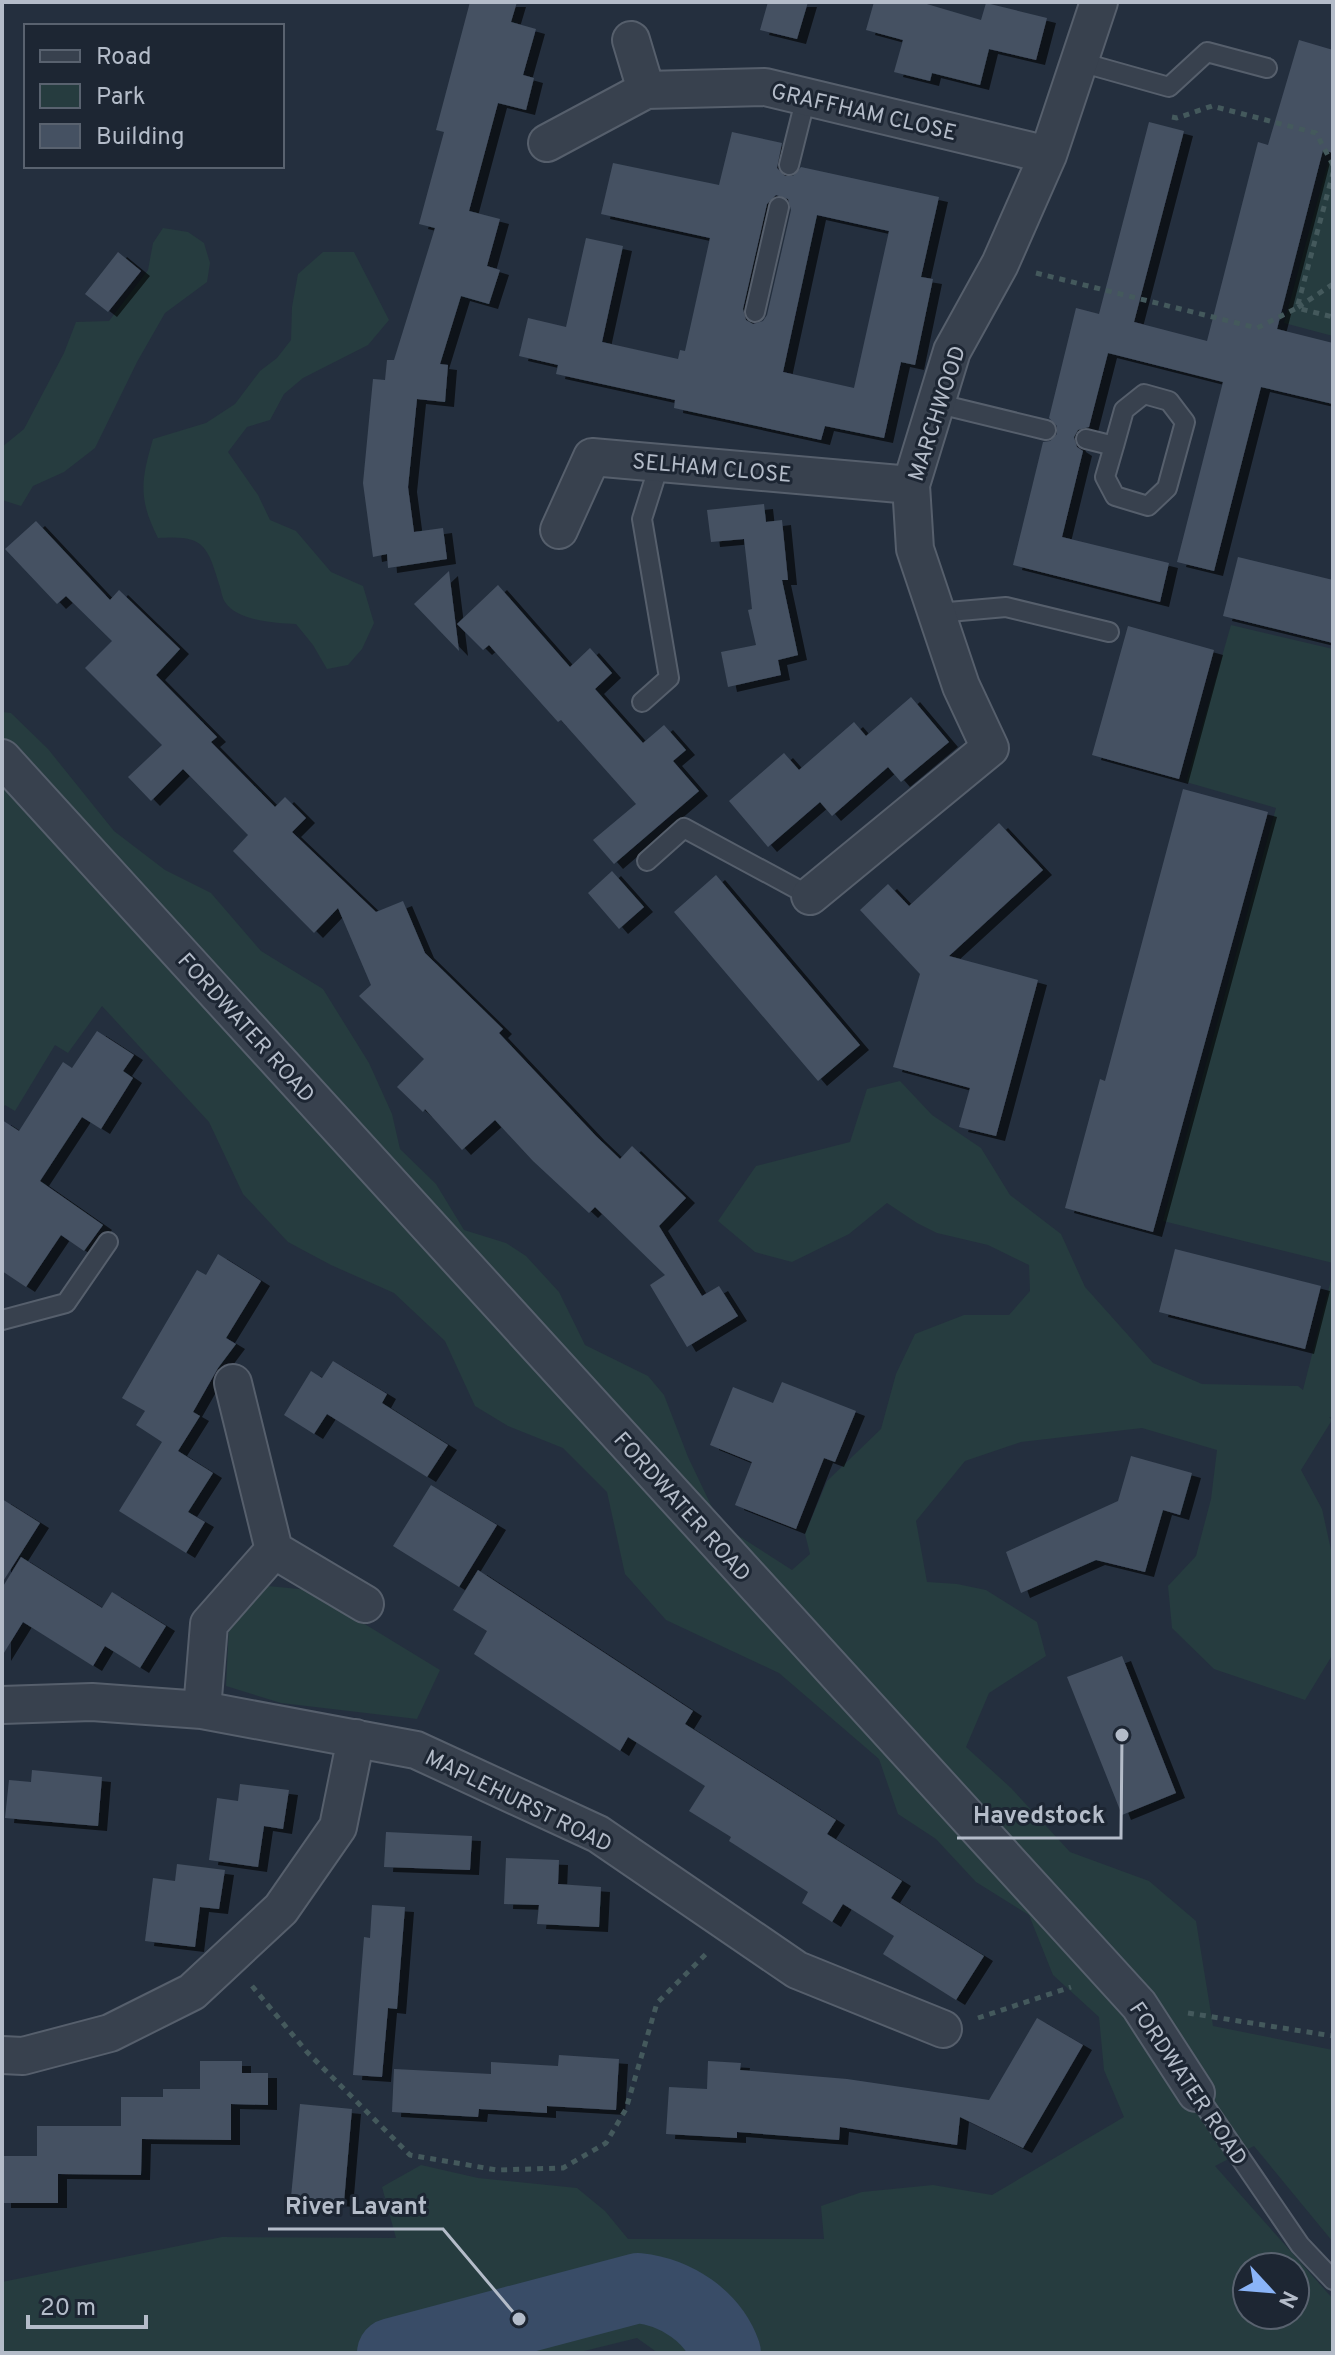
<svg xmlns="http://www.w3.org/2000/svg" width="1335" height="2355" font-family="Overpass,sans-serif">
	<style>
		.green { fill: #263c3f; fill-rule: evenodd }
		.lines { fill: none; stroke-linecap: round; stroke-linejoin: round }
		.river { stroke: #394c67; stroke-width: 70 }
		.building { fill: #455162; fill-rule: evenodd; filter: url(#shadow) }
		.service-casing { stroke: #565f6c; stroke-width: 22 }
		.minor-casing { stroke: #565f6c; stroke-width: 40 }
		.path { stroke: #44595c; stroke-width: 5; stroke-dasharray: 6 6; stroke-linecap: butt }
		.service { stroke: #38414e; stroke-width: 18 }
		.minor { stroke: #38414e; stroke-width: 36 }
		.labels { text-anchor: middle; stroke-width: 6; stroke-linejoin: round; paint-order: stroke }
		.street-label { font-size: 22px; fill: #b4bcc9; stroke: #1d2633 }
		.leader { fill: none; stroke: #b4bcc9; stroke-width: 3 }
		.callout-dot { fill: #b4bcc9; stroke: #1d2633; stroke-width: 3 }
		.callout-label { font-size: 24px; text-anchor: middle; font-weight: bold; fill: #b4bcc9; stroke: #1d2633; stroke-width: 6; stroke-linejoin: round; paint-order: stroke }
	</style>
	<defs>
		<filter id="shadow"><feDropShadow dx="9" dy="5" stdDeviation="0" flood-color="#0009"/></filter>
	</defs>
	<rect width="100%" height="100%" fill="#242f3e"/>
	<path class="green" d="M1329,159L1333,160V336L1284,323Z
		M163,228L188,232L204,243L210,263L207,282L165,313L137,362L95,448L64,472L33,486L21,506L2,500V447L24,429L64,353L76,322L109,321L148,270L153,243Z
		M323,252H354L389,320L368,345L303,378L284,394L270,420L247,427L228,452L258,495L270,520L296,531L331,572L363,586L374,623L362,649L348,665L327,669L313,645L296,624C276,623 237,621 225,602C222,598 221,589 219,584C207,543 202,535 158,538C138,499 141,480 153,439L206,423L235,404L260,371L277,358L291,340L292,307L298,274Z
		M1231,625L1333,649V1263L1163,1221L1276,808L1186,782Z
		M2,712L11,713L48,749L114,831L165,870L211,893L261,951L323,989L369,1063L392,1114L400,1149L436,1184L464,1230L506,1243L526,1256L559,1292L585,1345L648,1376L664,1395L688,1457L720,1524L792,1570L810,1554L805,1534L827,1481L881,1429L896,1374L915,1334L964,1315H1009L1030,1291L1029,1265L988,1245L937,1233L917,1223L887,1203L849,1234L792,1262L755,1252L718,1221L756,1166L850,1142L867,1089L900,1081L932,1115L981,1148L1010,1195L1061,1234L1085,1287L1153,1363L1202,1384L1298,1386L1303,1390L1333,1272V1417H1329L1332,1420L1301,1470L1322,1509L1333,1559V1654L1305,1700L1214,1669L1172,1628L1168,1586L1196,1556L1211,1499L1217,1450L1142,1428L1021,1442L965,1461L916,1521L927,1582L957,1584L986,1590L1037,1622L1046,1656L989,1693L966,1747L1011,1788L1070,1852L1149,1881L1196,1921L1213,2026L1333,2050V2242L1254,2146L1215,2166L1333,2299V2353H658L637,2338L576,2353H2V2282L222,2237L396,2238L382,2187L421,2165L478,2178L577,2188L605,2211L628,2239H824L821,2206L862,2192L933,2185L992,2195L1124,2117L1104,2070L1099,2017L1053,1975L1029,1915L976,1882L936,1839L898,1814L879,1759L779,1673L666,1620L625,1574L607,1492L563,1448L508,1426L475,1406L445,1341L394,1293L331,1265L288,1242L243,1194L209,1122L102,1006L68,1053L55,1045L15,1111L5,1105L2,1109ZM1247,2267H1295V2315H1247Z
		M268,1586L309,1590L440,1670L417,1719L281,1703L226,1686L229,1627Z"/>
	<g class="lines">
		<path class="river" d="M392,2353L638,2288C676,2292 713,2316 726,2353"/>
	</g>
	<path class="building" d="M470,2H517L511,22L536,29L523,75L534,78L526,110L498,103L469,211L500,219L487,266L500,270L489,304L461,296L440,364L448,365L445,402L417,399L408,487L414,532L443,528L447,559L388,568L387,554L373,557L363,483L373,379L385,380L387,360H394L435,228L419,224L444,132L436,130Z
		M768,2H808L797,39L760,30Z
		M874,2H920L981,20L986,3L1047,18L1036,60L989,49L980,85L932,73L930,81L894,72L903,40L866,30Z
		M1299,40L1333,50V153L1323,150L1277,329L1333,343V404L1261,387L1214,571L1177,562L1223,382L1108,353L1089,427L1078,430L1074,437L1077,447L1083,451L1062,537L1169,563L1160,602L1013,565L1043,442L1050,441L1057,434V426L1049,418L1076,308L1099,314L1149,122L1184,131L1134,322L1207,341L1258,142L1268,145Z
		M732,132L782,143L777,168L785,176H793L801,167L939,197L921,277L933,279L915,365L901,362L884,438L825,426L821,440L674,408L675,400L556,374L558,365L519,356L528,318L566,327L586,238L623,246L602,342L678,359L680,350L685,351L710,238L601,214L613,163L719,185ZM776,195L788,199L791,210L767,315L763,321L753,324L746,320L743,309L767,204ZM817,215L889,231L854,388L783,372Z
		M118,252L141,271L108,312L85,294Z
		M764,504L766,522L782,520L788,580H782L798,655L778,660L781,675L728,687L721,652L756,645L748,610L752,609L744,539L711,542L707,510Z
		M36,521L110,600L119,590L180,649L156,675L217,737L211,742L275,807L285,797L306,818L292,832L376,912L403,901L425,953L503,1029L499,1033L596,1136L620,1159L632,1146L686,1198L659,1226L702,1296L719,1286L738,1316L687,1347L650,1285L665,1275L595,1207L589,1213L533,1161L495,1120L462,1150L425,1109L423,1112L397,1087L424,1059L359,996L371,985L338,908L314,933L233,851L248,835L183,769L151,801L128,777L162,745L85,668L112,641L66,596L57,604L5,549Z
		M1238,557L1333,580V643L1223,616Z
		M449,571L459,651L414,604Z
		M498,585L570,667L590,648L612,673L595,689L643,743L664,725L686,750L673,761L699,791L614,864L593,840L636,804L561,720L558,722L489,645L483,650L457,624Z
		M1128,626L1214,650L1179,779L1092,755Z
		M911,697L949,742L901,782L888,767L832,816L820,802L768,847L729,801L784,753L799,770L854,722L866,736Z
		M1183,789L1268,812L1153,1232L1065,1208L1100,1079L1105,1081Z
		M999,823L1043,870L949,956L1038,980L996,1136L959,1127L970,1088L893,1067L920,974L860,910L888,884L909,906Z
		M612,871L644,907L619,929L588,893Z
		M716,875L860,1045L818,1081L674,912Z
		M97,1031L134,1055L123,1071L133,1078L101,1129L82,1117L40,1181L103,1225L84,1251L61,1235L26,1287L2,1271V1120L19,1131L63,1062L72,1068Z
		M1175,1249L1321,1286L1305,1349L1159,1312Z
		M218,1254L261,1281L226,1338L236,1344L218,1368L193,1412L200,1416L178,1451L213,1473L188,1512L205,1522L186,1553L119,1511L162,1442L136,1425L145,1411L122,1398L197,1270L206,1275Z
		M333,1361L387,1394L382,1403L448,1445L427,1477L327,1414L314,1434L284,1415L311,1371L322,1378Z
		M782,1382L856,1411L835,1462L824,1458L796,1529L735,1505L752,1462L710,1445L733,1387L773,1403Z
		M1131,1456L1192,1473L1180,1515L1163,1510L1145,1572L1096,1560L1021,1593L1006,1552L1118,1501Z
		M431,1485L497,1525L459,1587L393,1546Z
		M2,1499L40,1523L2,1583Z
		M21,1557L102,1608L112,1592L166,1626L140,1668L105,1646L93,1666L23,1622L2,1656V1588Z
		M478,1570L693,1711L685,1724L836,1820L827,1834L902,1881L891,1898L984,1956L956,2000L883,1954L894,1936L843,1904L832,1922L802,1903L808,1892L729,1841L731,1837L689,1811L705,1786L628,1737L620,1751L474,1654L487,1631L453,1610Z
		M1122,1656L1176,1793L1122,1815L1067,1677Z
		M32,1770L102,1777L98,1826L5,1818L9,1780L31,1782Z
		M240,1784L289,1790L283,1829L264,1826L258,1867L209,1860L217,1798L238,1801Z
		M386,1832L472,1836L470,1870L384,1867Z
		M506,1858L559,1860L558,1884L601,1887L599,1927L537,1924L539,1905L504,1904Z
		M177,1864L225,1870L219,1909L200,1907L195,1947L145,1941L153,1878L175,1881Z
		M372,1905L405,1907L397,2009L388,2008L382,2077L353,2075L364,1937L370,1938Z
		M1037,2018L1083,2045L1023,2148L960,2117L957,2145L840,2127L839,2140L737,2132V2138L666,2134L669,2087L707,2089L708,2061L741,2063L740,2070L847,2079L989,2100Z
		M559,2055L619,2059L616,2110L547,2106V2113L479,2109L478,2117L392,2112L394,2069L491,2074V2062L558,2066Z
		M200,2061H242V2073H268V2105L231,2104V2140L142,2139L141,2175L58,2174V2203H2V2156H37V2126H121V2097H163V2089H200Z
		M300,2104L352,2109L344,2202L291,2197Z"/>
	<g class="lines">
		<g class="service-casing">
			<path id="service" d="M1080,62L1169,87L1207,52L1267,68
				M789,165L806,97
				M755,312L779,207
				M935,403L1046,430
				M1086,439L1114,446L1124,410L1144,394L1169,401L1185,422L1167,488L1148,506L1115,496L1105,477L1114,446
				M937,613L1006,607L1109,632
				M642,702L669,678L642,519L660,462
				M647,861L684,828L810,896
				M2,1320L66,1303L108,1242
				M1196,2093L1300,2245L1333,2280"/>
		</g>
		<g class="minor-casing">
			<path id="minor" d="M631,40L646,90
				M547,143L646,90L765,87L1048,155
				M559,530L592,457L911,485
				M2,758L1139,2005L1196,2093
				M810,896L990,748L961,686L915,549L911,485L952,351L1000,264L1048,155L1099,2
				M233,1383L274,1550
				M2,1705L92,1702L202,1710L416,1750L598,1834L797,1970L943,2029
				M202,1710L209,1624L274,1550L365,1604
				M2,2055L23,2056L110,2033L192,1992L281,1909L338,1827L356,1738"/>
		</g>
		<path class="path" d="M1172,117L1177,118L1212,106L1316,133L1333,165
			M1036,273L1257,328L1297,308L1333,173
			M1333,284L1297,308L1333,317
			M252,1986L307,2052L410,2155L497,2170L563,2168L606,2143L626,2109L657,2003L706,1954
			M1188,2013L1333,2036
			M978,2018L1071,1987"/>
		<use href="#service" class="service"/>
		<use href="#minor" class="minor"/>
	</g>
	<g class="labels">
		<g class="street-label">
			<text transform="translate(864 111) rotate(13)" y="8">GRAFFHAM CLOSE</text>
			<text transform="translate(936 413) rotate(-72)" y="8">MARCHWOOD</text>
			<text transform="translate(712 467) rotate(5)" y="8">SELHAM CLOSE</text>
			<text transform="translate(247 1027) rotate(48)" y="8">FORDWATER ROAD</text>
			<text transform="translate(683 1506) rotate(48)" y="8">FORDWATER ROAD</text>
			<text transform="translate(519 1800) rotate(26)" y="8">MAPLEHURST ROAD</text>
			<text transform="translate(1189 2083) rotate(56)" y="8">FORDWATER ROAD</text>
		</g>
	</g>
	<path class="leader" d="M1122 1735L1121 1838H957M519 2319L443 2229H268"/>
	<g class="callout-dot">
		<circle cx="1122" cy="1735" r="8"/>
		<circle cx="519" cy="2319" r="8"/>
	</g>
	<g class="callout-label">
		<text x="1039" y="1823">Havedstock</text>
		<text x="356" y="2214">River Lavant</text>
	</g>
	<rect width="1335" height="2355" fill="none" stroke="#b4bcc9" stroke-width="8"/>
	<rect x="24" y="24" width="260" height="144" fill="#1d2633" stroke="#59626f" stroke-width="2"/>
	<rect x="40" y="50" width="40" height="12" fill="#38414e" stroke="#59626f" stroke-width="2"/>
	<text x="96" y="64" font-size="24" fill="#b4bcc9">Road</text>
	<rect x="40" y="84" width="40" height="24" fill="#263c3f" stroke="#59626f" stroke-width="2"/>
	<text x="96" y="104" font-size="24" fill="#b4bcc9">Park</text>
	<rect x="40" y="124" width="40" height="24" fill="#455162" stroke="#59626f" stroke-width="2"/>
	<text x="96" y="144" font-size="24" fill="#b4bcc9">Building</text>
	<g transform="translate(1271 2291) rotate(116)"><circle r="38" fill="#1d2633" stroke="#59626f" stroke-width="2"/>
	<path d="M0-6L14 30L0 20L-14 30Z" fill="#8ab4f8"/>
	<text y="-12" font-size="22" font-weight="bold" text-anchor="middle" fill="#b4bcc9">N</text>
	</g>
	<path d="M28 2315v12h118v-12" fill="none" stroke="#b4bcc9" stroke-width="4"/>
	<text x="40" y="2315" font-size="24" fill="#b4bcc9" stroke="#1d2633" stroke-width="6" paint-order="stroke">20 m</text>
</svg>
